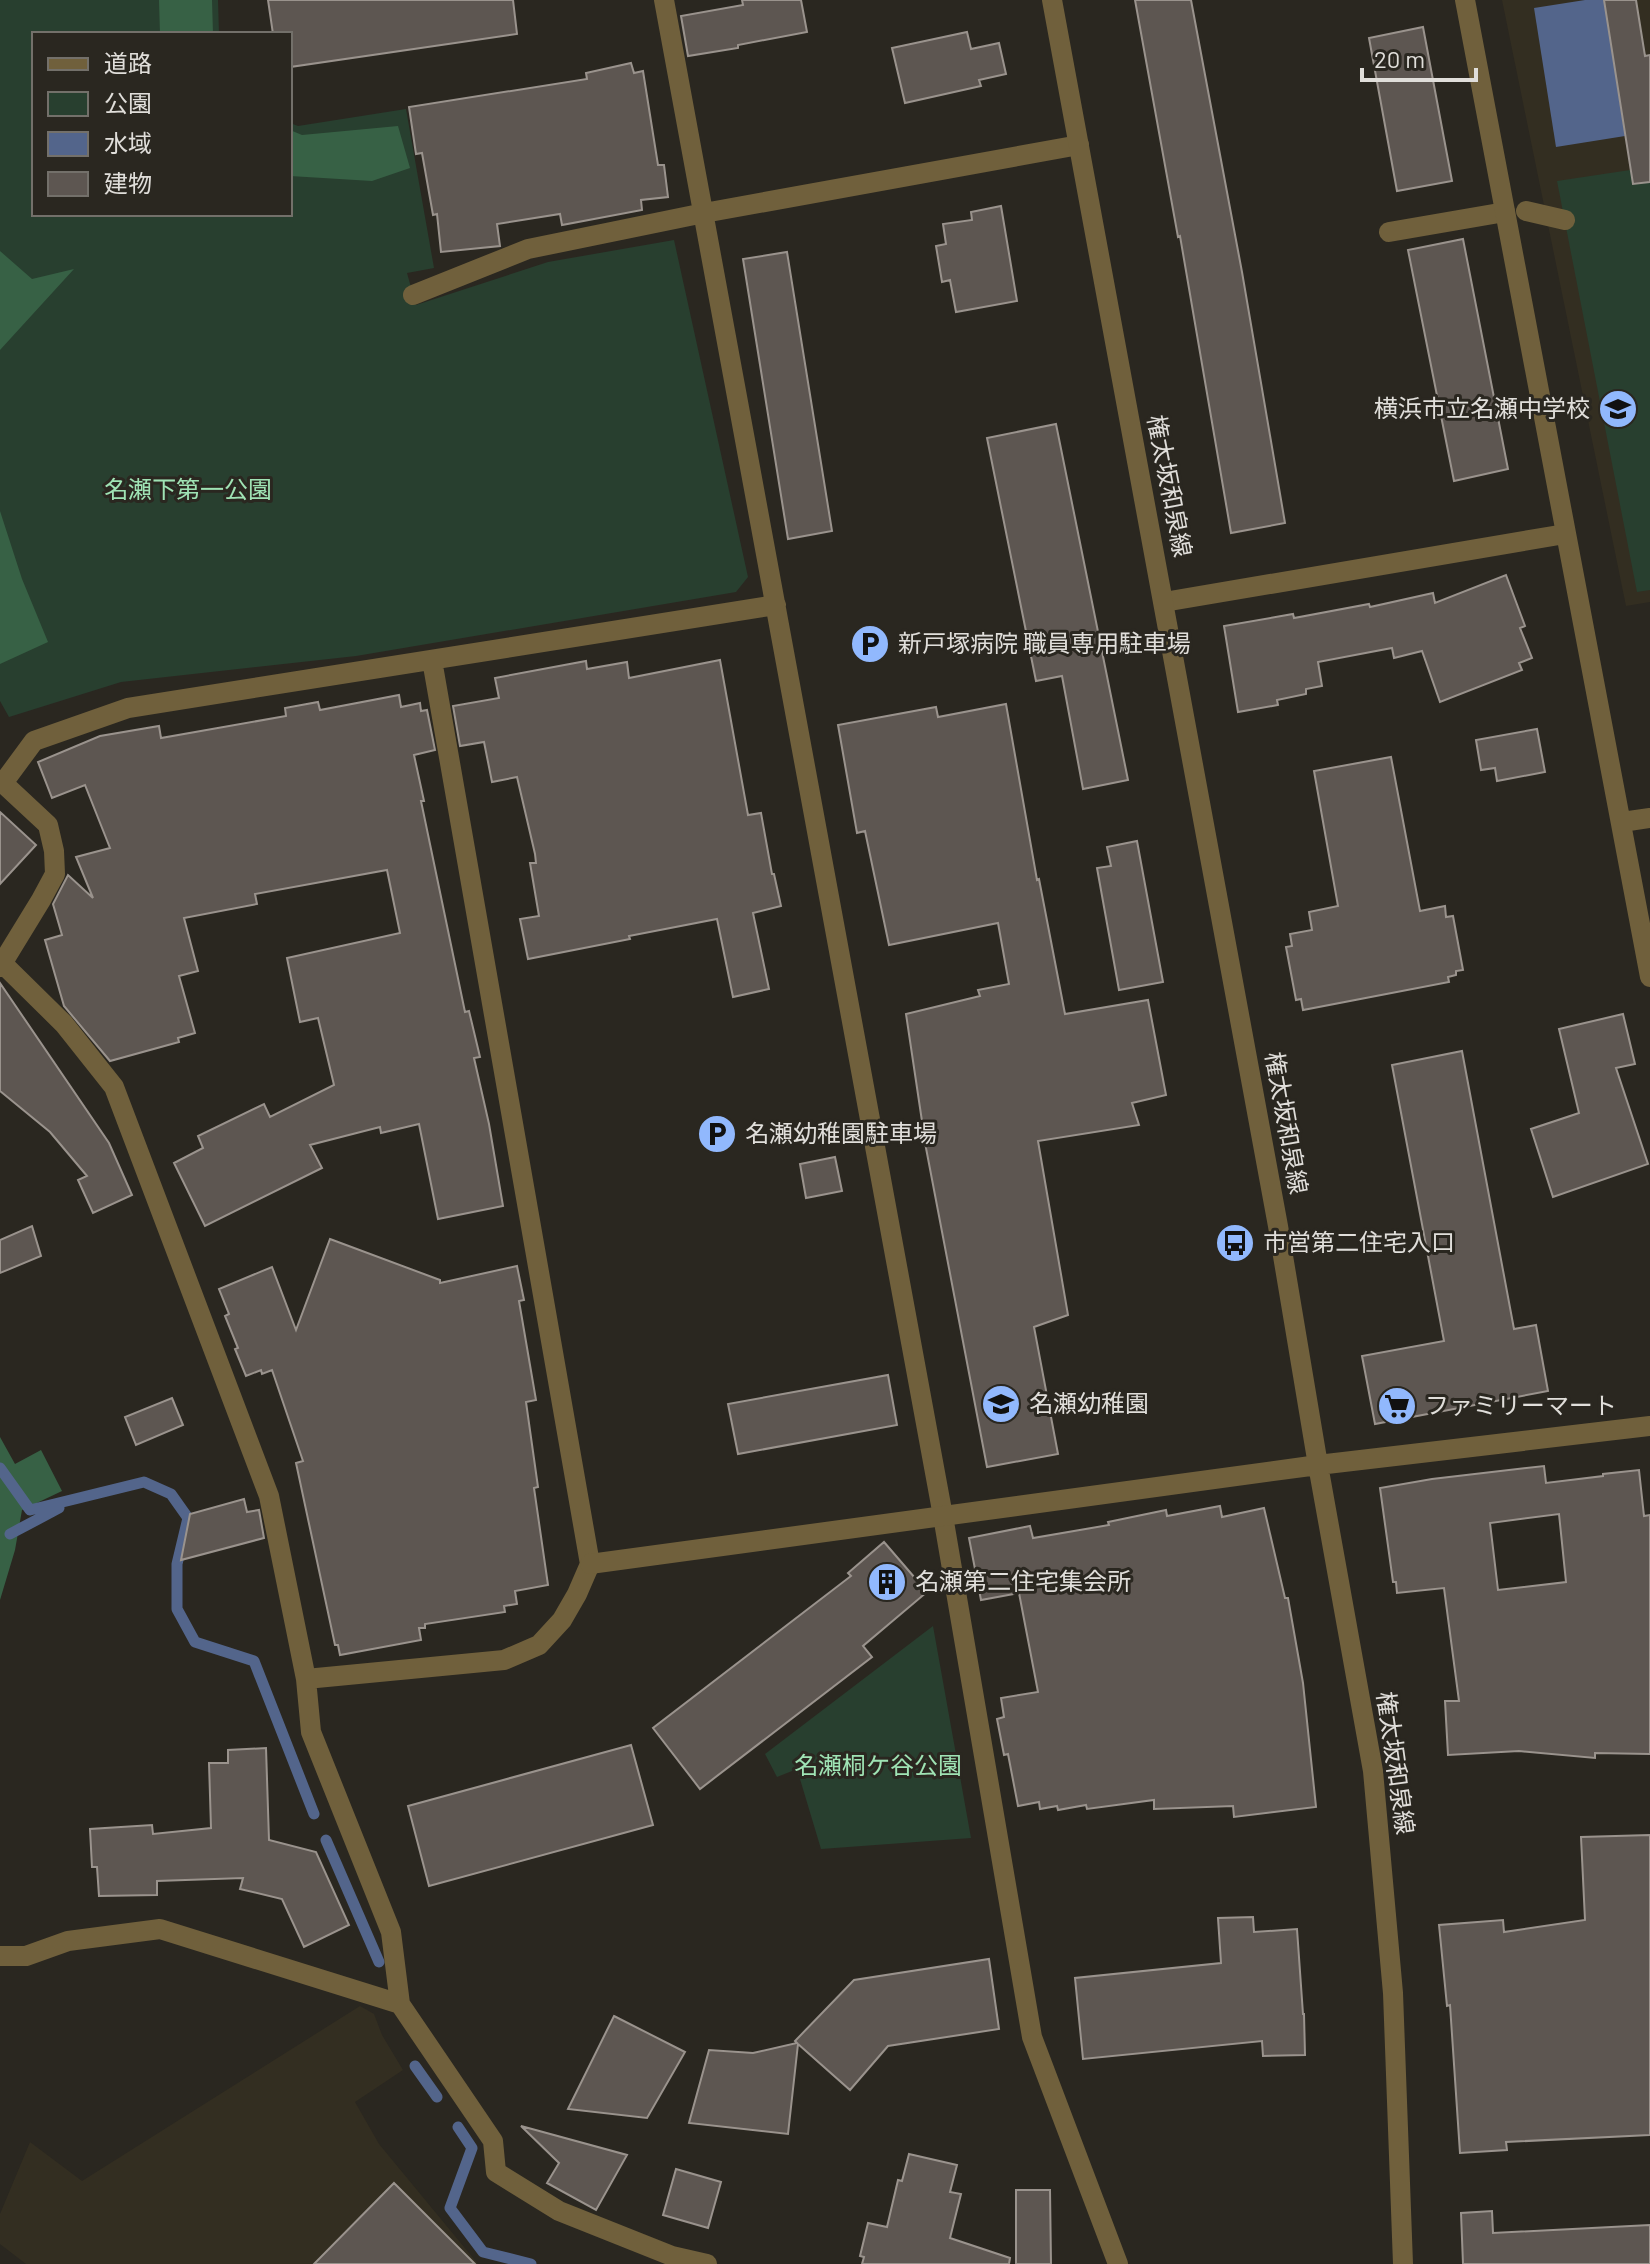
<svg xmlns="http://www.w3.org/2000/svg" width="1650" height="2264" font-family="Barlow,'Noto Sans JP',sans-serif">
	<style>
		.built { fill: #332e21 }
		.green { fill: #283f2f }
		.forest { fill: #376145 }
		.water { fill: #53658b }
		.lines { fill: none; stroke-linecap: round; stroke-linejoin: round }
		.stream { stroke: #53658b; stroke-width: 11 }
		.building { fill: #5d5651; stroke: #9a938d; stroke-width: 2; fill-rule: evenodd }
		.pedestrian { stroke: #70603c; stroke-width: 20 }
		.minor { stroke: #70603c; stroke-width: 20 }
		.tertiary { stroke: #70603c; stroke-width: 20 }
		.labels { text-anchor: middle; stroke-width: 6; stroke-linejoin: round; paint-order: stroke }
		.poi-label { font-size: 24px; fill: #e0deda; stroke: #2a2720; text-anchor: start }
		.street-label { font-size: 24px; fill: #e0deda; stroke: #2a2720 }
		.park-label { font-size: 24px; fill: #9fe3b4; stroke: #2a2720 }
	</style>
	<rect width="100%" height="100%" fill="#2a2720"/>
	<path class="built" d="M1502,0H1650V602L1626,606Z
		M360,2006L374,2014L382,2035L403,2070L355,2102L379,2144L478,2264H26L0,2244V2214L30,2142L82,2181Z"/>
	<path class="green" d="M0,0H218L219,34H34V214H290V123L298,126L406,109L434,268L407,273L416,305L548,262L674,240L748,577L736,592L356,656L121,682L9,717L0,701Z
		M1650,167V590L1637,592L1557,181Z
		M933,1626L971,1838L821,1849L797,1769L777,1777L765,1754Z"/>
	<path class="forest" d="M159,0H212L213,34H160Z
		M398,126L410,168L372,181L290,176V130L302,135Z
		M0,251L32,279L74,269L0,350Z
		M0,511L22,579L48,642L0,664Z
		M0,1437L15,1464L41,1450L62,1491L22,1510L15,1550L0,1600Z"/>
	<path class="water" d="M1585,0H1604L1625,136L1556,147L1534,8Z"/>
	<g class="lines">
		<path class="stream" d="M0,1468L30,1510L144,1482L171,1494L188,1518L177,1564V1609L195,1642L254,1661L314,1814
			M10,1534L59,1508
			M326,1840L379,1962
			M415,2066L437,2097
			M458,2127L472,2148L450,2208L483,2252L531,2264"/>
	</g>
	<path class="building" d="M268,0H513L517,34L290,67V34H273Z
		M742,0H801L807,32L738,45V48L688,56L681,16L743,5Z
		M1135,0H1191L1242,272L1285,523L1231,533L1180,236L1178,237Z
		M1604,0H1636L1645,56L1650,55V182L1633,184Z
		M1423,27L1452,181L1397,191L1369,38Z
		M967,32L971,49L999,43L1006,74L979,80L981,86L905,103L892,48Z
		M631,63L634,73L643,71L658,165H664L668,197L641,200L642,210L562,225L560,214L497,224L500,246L441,252L437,214L433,215L422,153L416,154L409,107L587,79L586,73Z
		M1001,206L1017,301L956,312L950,280L942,282L936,246L946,244L943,224L972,220L971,212Z
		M1463,239L1508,469L1454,481L1408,250Z
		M787,252L832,531L788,539L743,259Z
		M1056,424L1128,780L1083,789L1062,676L1036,681L987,438Z
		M1506,575L1525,626L1520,628L1532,658L1519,663L1522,670L1440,702L1422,651L1394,658L1392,648L1318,662L1322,686L1306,689V694L1277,700L1278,705L1238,712L1224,626L1293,614L1294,618L1369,604L1370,607L1433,593L1435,603Z
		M720,660L748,815L761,813L772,874H774L781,906L753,913L769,989L733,997L717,919L629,936L630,939L528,959L520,919L539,916L530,863H536L535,854L517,777L492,782L484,742L460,746L453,706L499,698L495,678L586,661L587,669L627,662L629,678Z
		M399,695L401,707L420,703L421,711L427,710L435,750L414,755L424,801H421L465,1012L469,1011L480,1057L474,1058L489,1124L503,1206L438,1219L419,1124L381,1133L380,1127L310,1145L322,1168L205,1226L174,1163L203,1148L198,1136L264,1104L270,1117L334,1085L318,1018L300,1022L287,958L400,933L387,870L255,894L257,904L184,918L198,971L179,976L195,1033L178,1038L179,1042L110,1061L64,1006L45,940L62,935L53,904L68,875L93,898L76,857L110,848L85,785L52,798L38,762L100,736L159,726L161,738L286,716L285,708L318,702L320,710Z
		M1006,704L1037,880L1039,879L1065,1014L1148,1000L1166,1095L1132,1103L1139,1125L1038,1141L1068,1315L1034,1327L1058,1454L987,1467L926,1148L906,1014L980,996L978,990L1009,984L998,923L889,945L865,831L857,833L838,725L936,707L938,717Z
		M1537,729L1545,772L1497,781L1495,768L1481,770L1476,740Z
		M1391,757L1420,911L1445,906L1446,917L1453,916L1463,970L1456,971V975L1448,977L1449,982L1303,1010L1301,999L1296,1000L1286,947L1292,946L1290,934L1312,930L1309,912L1338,906L1314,771Z
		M0,812L36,845L0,884Z
		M1137,841L1163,982L1119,990L1097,868L1111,866L1107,847Z
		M0,983L109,1143L132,1195L93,1213L78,1180L87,1176L50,1132L0,1091Z
		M1623,1014L1635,1064L1616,1068L1648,1164L1553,1197L1531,1129L1579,1113L1559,1029Z
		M1462,1051L1514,1329L1536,1325L1548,1391L1375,1424L1362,1356L1444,1341L1392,1065Z
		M835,1157L842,1191L806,1198L800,1164Z
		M32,1226L41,1256L0,1273V1240Z
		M330,1239L440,1280V1283L517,1266L524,1300L519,1301L536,1400L526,1402L538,1487L534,1488L548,1585L515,1591L517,1604L504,1606L505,1612L425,1624V1628H419L421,1640L340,1655L338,1645H335L296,1463L303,1461L272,1370L262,1374L261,1370L246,1376L235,1349L238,1348L225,1316L229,1314L219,1289L272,1267L296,1330Z
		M888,1375L897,1425L738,1454L728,1404Z
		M172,1398L183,1425L136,1445L125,1417Z
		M1544,1466L1546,1483L1603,1476V1474L1639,1470L1644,1516L1650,1515V1754L1595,1753V1758L1519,1751L1448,1755L1445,1701H1459L1444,1588L1397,1593L1396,1582H1393L1380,1488L1432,1479ZM1559,1514L1566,1582L1498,1590L1490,1523Z
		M244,1499L247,1512L259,1510L264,1538L181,1560L190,1514Z
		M1220,1506L1222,1517L1264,1508L1285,1598H1288L1303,1683L1316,1807L1234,1817L1233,1806L1154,1809V1800L1087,1809L1086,1805L1058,1810L1057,1806L1040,1809L1039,1802L1018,1806L1008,1754L1004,1755L997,1719L1004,1717L1001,1698L1038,1692L1019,1593L981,1600L969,1538L1030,1526L1033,1538L1109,1525L1108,1522L1166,1510L1167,1516Z
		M884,1542L927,1592L863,1646L872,1657L700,1789L653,1728L851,1576L848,1573Z
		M631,1745L653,1825L429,1886L408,1806Z
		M266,1748L269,1840L316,1852L349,1925L304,1947L282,1899L240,1889L243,1878L157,1881V1895L99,1896L97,1867H92L90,1829L152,1825L153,1834L211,1828L209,1763H228V1750Z
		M1650,1835V2135L1506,2142L1507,2150L1460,2153L1450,2005L1447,2006L1439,1925L1503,1920L1504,1932L1585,1920L1581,1837Z
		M1253,1917L1254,1932L1297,1929L1303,2014H1304L1305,2055L1263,2056L1262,2041L1083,2059L1075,1978L1221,1963L1218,1918Z
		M989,1959L999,2029L888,2046L850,2090L798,2044L788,2134L689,2123L709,2050L753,2053L797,2043L795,2041L854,1980Z
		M614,2016L685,2052L647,2118L568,2109Z
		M521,2126L627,2155L596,2210L547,2183L559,2163Z
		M909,2154L957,2165L950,2192L961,2194L950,2238L1010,2258L1009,2264H862L864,2257L860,2256L868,2223L887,2227L898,2180L902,2181Z
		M676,2169L721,2182L708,2228L663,2215Z
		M394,2183L475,2264H314Z
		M1016,2190H1050L1051,2264H1016Z
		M1492,2211L1493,2233L1650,2225V2264H1463L1461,2213Z"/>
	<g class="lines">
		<path class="pedestrian" d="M1526,211L1565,220
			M1389,232L1505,212"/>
		<path class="minor" d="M664,0L943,1516L1032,2037L1118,2264
			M1465,0L1650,977
			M413,295L528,249L704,213L1079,145
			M1164,602L1565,534
			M1622,822L1650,818
			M3,964L64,1024L114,1087L269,1496L306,1679L311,1732L391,1932L400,2004L493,2141L496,2172L559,2211L672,2256L707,2264
			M0,967L41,900L55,874L54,851L48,825L3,783L34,741L128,708L776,605
			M306,1679L504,1660L539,1645L562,1620L577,1594L590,1564L432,660
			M0,1956H26L68,1941L160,1929L400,2004"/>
		<path class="tertiary" d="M1052,0L1278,1226L1318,1465L1373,1771L1393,1993L1403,2264
			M590,1564L1318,1465L1650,1426"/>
	</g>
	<defs>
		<g id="school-disc" transform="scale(2)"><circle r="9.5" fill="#91b8fd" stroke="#2a2720"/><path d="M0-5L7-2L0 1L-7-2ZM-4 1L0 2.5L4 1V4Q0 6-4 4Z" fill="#111"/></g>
		<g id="parking-disc" transform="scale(2)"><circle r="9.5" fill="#91b8fd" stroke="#2a2720"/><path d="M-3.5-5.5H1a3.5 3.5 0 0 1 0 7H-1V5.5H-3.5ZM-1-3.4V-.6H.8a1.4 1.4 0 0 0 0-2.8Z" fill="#111"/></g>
		<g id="bus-disc" transform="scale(2)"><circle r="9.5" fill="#91b8fd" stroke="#2a2720"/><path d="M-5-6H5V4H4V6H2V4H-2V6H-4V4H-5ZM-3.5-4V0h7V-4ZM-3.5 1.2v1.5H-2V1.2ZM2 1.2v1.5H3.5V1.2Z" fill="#111"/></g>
		<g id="supermarket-disc" transform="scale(2)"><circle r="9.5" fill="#91b8fd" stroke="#2a2720"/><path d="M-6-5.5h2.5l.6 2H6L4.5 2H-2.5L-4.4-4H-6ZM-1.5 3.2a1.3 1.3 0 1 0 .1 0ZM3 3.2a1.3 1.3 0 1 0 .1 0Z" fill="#111"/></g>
		<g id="building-disc" transform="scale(2)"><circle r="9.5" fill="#91b8fd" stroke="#2a2720"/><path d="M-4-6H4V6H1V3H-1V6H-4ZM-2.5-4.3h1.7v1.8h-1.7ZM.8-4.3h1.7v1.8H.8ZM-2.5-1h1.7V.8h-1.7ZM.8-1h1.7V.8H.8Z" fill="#111"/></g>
	</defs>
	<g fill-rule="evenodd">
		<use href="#school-disc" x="1618" y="409"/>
		<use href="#parking-disc" x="870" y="644"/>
		<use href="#parking-disc" x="717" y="1134"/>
		<use href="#bus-disc" x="1235" y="1243"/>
		<use href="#school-disc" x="1001" y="1404"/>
		<use href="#supermarket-disc" x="1397" y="1406"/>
		<use href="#building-disc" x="887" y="1582"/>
	</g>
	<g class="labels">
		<g class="poi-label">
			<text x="1590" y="417" text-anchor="end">横浜市立名瀬中学校</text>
			<text x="898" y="652">新戸塚病院 職員専用駐車場</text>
			<text x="745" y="1142">名瀬幼稚園駐車場</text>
			<text x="1263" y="1251">市営第二住宅入口</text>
			<text x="1029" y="1412">名瀬幼稚園</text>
			<text x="1425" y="1414">ファミリーマート</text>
			<text x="915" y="1590">名瀬第二住宅集会所</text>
		</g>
		<g class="street-label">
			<text transform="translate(1169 486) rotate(79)" y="8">権太坂和泉線</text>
			<text transform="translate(1286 1123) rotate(80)" y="8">権太坂和泉線</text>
			<text transform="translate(1395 1763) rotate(82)" y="8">権太坂和泉線</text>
		</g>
		<g class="park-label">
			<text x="188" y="498">名瀬下第一公園</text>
			<text x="878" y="1774">名瀬桐ケ谷公園</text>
		</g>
	</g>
	<rect x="32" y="32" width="260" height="184" fill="#2a2720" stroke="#73706a" stroke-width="2"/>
	<rect x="48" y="58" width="40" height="12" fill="#70603c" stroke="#73706a" stroke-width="2"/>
	<text x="104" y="72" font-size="24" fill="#e0deda">道路</text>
	<rect x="48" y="92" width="40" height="24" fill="#283f2f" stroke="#73706a" stroke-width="2"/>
	<text x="104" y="112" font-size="24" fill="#e0deda">公園</text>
	<rect x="48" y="132" width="40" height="24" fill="#53658b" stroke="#73706a" stroke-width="2"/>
	<text x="104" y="152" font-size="24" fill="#e0deda">水域</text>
	<rect x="48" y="172" width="40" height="24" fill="#5d5651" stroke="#73706a" stroke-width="2"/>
	<text x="104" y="192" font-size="24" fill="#e0deda">建物</text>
	<path d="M1362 68v12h114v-12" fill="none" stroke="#e0deda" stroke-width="4"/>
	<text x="1374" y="68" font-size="24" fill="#e0deda" stroke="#2a2720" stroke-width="6" paint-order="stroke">20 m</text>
</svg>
